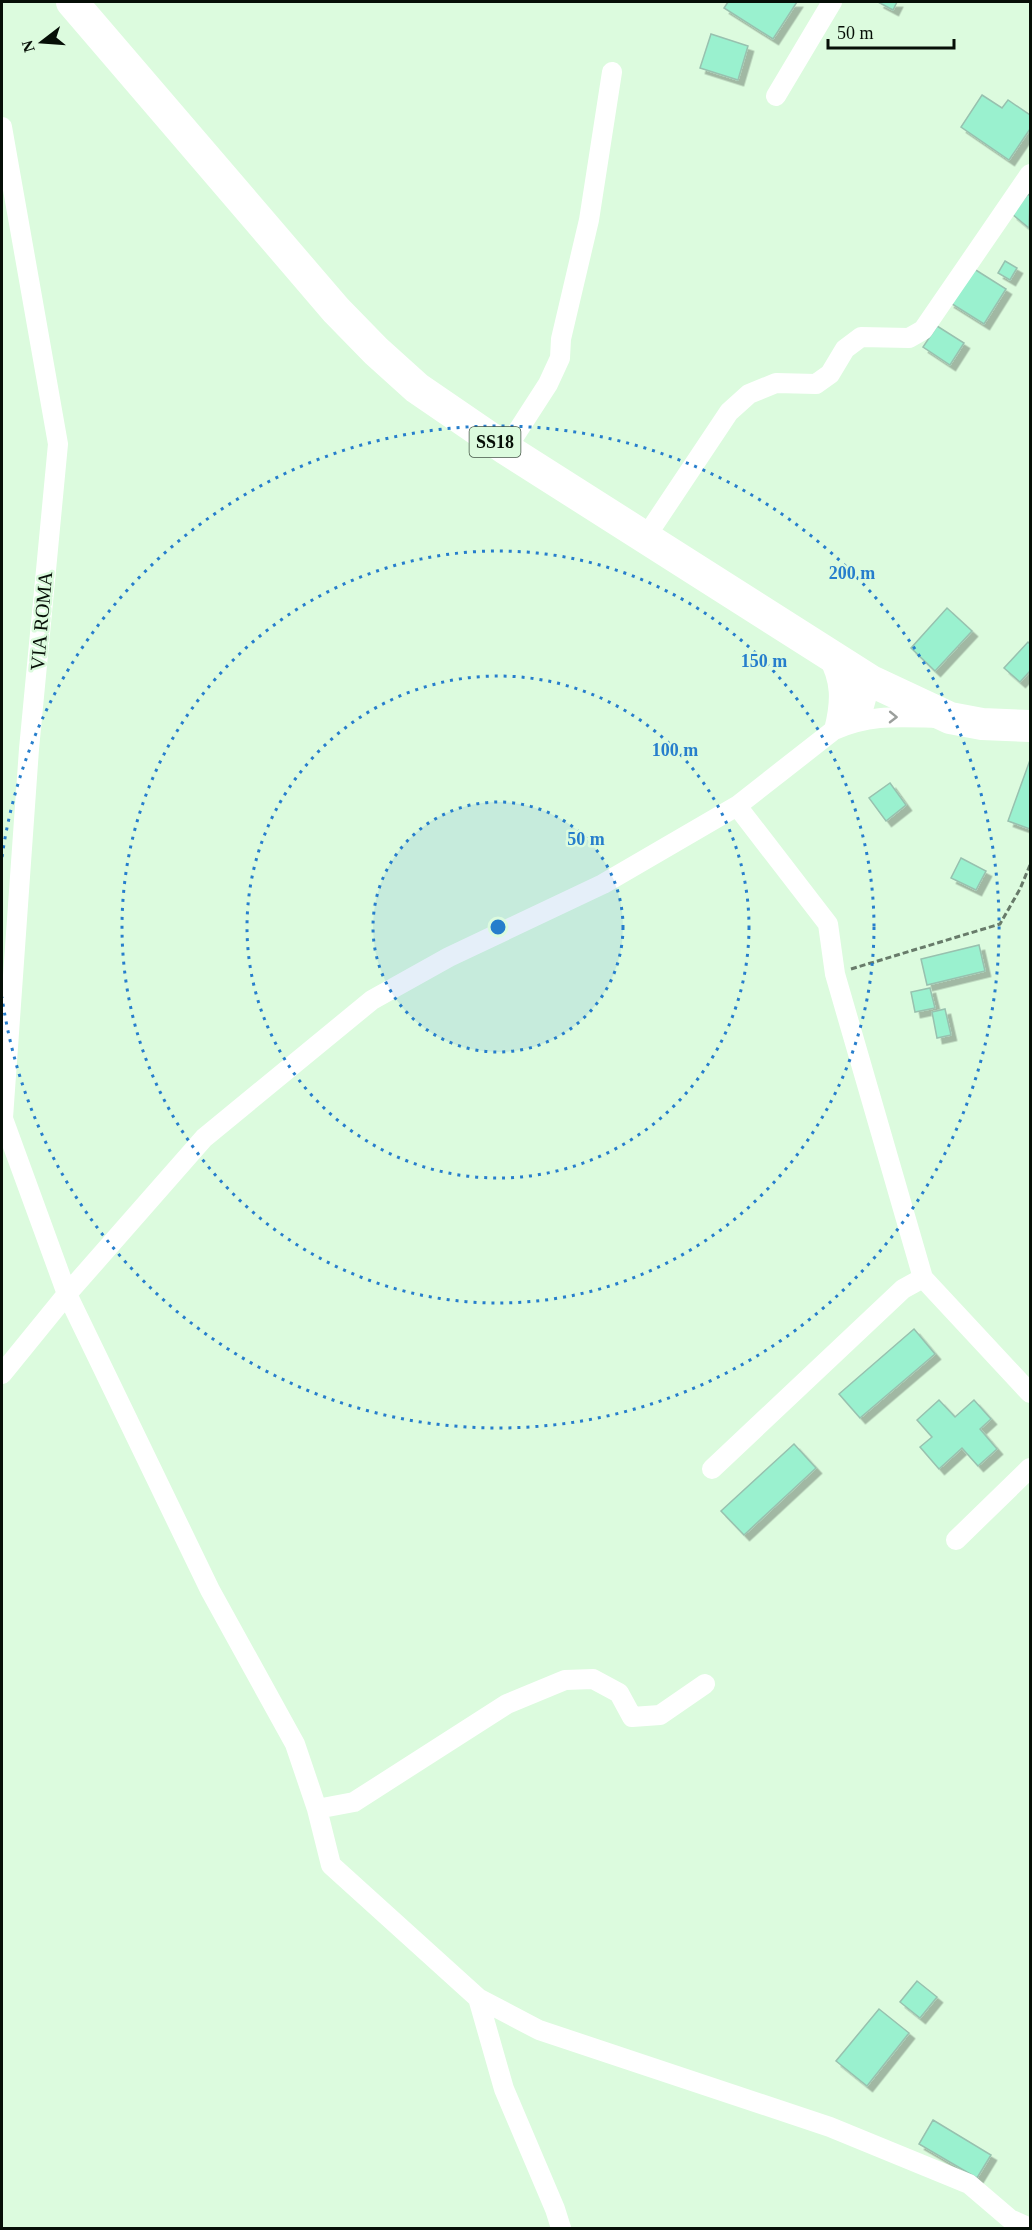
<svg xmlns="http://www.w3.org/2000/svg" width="1032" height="2230" font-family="Georgia,serif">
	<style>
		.building { fill: #9af1cf; stroke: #98c1af; stroke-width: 1.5; filter: url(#shadow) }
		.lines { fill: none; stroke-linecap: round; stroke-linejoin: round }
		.path { stroke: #687b6a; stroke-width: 3; stroke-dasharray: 6 3; stroke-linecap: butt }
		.street { stroke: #fff; stroke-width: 20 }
		.primary { stroke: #fff; stroke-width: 32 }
		.oneway { stroke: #9b9f9c }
		.ring { fill: none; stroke: #267ecc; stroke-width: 3; stroke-dasharray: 3 6 }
		.labels { text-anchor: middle; stroke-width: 5; stroke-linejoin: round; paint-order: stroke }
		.shield { fill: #dcfbde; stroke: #465648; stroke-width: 1.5 }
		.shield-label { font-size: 18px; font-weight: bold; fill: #060f07 }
		.street-label { font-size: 20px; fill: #060f07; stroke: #dcfbde }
		.centre { fill: #267ecc; stroke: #dcfbde; stroke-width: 3 }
		.ring-label { font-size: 18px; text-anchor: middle; font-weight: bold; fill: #267ecc; stroke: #dcfbde; stroke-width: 5; stroke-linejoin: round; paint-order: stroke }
	</style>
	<defs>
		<filter id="shadow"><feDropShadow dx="5.5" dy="5.5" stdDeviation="0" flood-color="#0004"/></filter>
	</defs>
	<rect width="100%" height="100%" fill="#dcfbde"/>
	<path class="building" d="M728,2H797L773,39L724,8Z
		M878,2H897L893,10Z
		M711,34L748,46L738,80L700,68Z
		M982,95L1002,108L1008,100L1030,115V129L1009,160L961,127Z
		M1028,194L1030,196L1029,228L1012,214Z
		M1005,261L1017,268L1010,280L998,273Z
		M971,267L1006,289L984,324L949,302Z
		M937,326L964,343L950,365L923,347Z
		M947,608L972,631L935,671L911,648Z
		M1028,642L1030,644V671L1020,682L1004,668Z
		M1030,760V829L1008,821Z
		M890,783L906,805L886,821L869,798Z
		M961,858L986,871L976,890L951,878Z
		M979,945L985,971L927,985L921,959Z
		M930,988L935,1008L915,1012L911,992Z
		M945,1009L951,1035L937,1038L932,1012Z
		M914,1329L935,1354L860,1418L839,1394Z
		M939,1400L955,1417L974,1400L991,1419L980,1429L997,1449L978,1466L962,1448L939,1469L920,1447L932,1437L917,1420Z
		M794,1444L816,1468L744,1535L721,1511Z
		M917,1981L937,1997L920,2018L900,2002Z
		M879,2009L909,2033L867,2086L836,2061Z
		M933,2120L991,2155L977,2178L919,2144Z"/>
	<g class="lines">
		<path class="path" d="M851,969L1000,924L1020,889L1030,865"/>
		<path class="street" d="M776,96L832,2
			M2,127L58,444L29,749L3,1118
			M506,449L548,384L560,358L561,339L589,220L612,72
			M645,538L729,412L749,394L776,383L816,384L830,374L845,349L861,337L909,338L923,330L1030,174
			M827,655C842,681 841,702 834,730C871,714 898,717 937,718
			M839,715L851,693L871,681L864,706L850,724
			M737,806L828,924L835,974L923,1278L1030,1393
			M2,1116L67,1294L210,1590L295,1744L317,1809L331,1865L478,1998L539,2030L830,2127L969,2184L1010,2219L1030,2228
			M2,1374L67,1294L204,1138L372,1000L449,957L603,884L737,806L834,730
			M712,1469L903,1289L923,1278
			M956,1540L1030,1468
			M317,1809L354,1802L507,1704L565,1680L593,1679L619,1693L632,1717L660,1715L705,1684
			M478,1998L504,2089L555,2209L561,2228"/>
		<path class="primary" d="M72,2L336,310L376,351L417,388L506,449L871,681L950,718L982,724L1030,726"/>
	</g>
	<defs><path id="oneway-chevron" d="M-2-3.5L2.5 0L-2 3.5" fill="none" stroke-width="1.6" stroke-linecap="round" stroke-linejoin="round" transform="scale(1.5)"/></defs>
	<use class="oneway" href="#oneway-chevron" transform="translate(893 717) rotate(1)"/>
	<circle cx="498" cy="927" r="125" fill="#267ecc" fill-opacity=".12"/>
	<g class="ring">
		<circle cx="498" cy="927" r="125"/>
		<circle cx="498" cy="927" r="251"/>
		<circle cx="498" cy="927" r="376"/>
		<path d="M2 857A501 501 0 1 1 2 997"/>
	</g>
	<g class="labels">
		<rect class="shield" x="469.5" y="427" width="51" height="30" rx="4.5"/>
		<g class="shield-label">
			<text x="495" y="448">SS18</text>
		</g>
		<g class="street-label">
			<text transform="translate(41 621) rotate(-85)" y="7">VIA ROMA</text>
		</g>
	</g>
	<circle cx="498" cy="927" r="9" class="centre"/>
	<g class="ring-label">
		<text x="852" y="579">200 m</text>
		<text x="764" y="667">150 m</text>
		<text x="675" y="756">100 m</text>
		<text x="586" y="845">50 m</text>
	</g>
	<rect width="1032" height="2230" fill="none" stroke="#060f07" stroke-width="6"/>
	<g transform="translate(42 42) rotate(253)" stroke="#dcfbde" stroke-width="4.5" paint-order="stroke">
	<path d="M0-4.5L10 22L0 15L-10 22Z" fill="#060f07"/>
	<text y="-9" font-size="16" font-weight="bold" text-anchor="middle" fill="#060f07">N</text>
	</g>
	<path d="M828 39v9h126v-9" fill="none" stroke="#060f07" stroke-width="3"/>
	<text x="837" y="39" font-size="18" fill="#060f07" stroke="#dcfbde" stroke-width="4.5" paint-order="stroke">50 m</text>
</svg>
